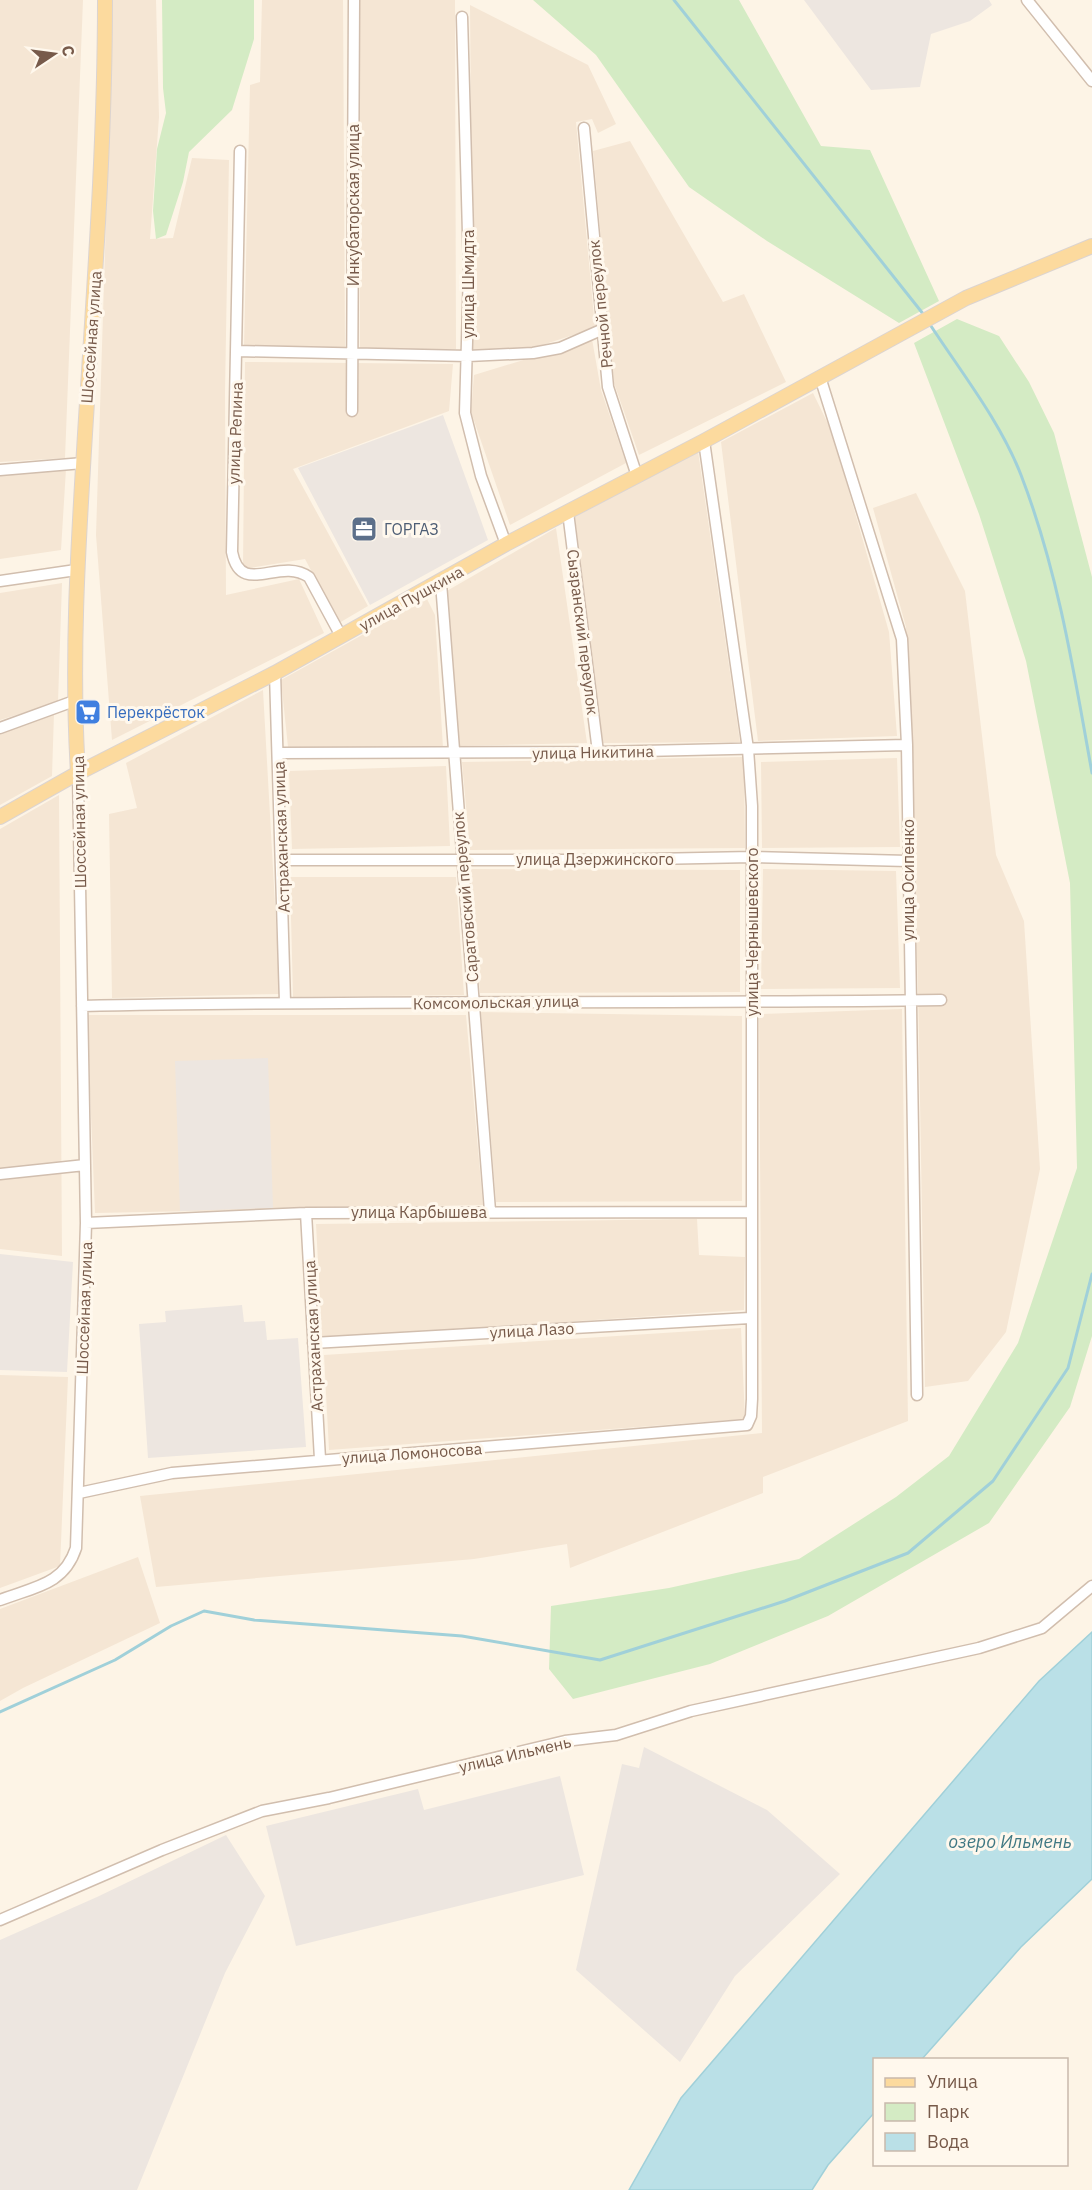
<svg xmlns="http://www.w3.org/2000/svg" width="1092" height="2190" font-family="'IBM Plex Sans',sans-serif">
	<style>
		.residential { fill: #f5e6d4 }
		.industrial { fill: #ede6e0 }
		.green { fill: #d4ebc4 }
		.water { fill: #bae0e7; stroke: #a0d0d9; stroke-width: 1.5 }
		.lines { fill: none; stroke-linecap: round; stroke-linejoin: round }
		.stream { stroke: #a0d0d9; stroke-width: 3 }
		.minor-casing { stroke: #d1beae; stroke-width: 13 }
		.major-casing { stroke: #dcd4d0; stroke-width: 16 }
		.minor { stroke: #fff; stroke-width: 10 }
		.major { stroke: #fcda9e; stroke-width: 14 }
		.labels { text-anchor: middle; stroke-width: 6; stroke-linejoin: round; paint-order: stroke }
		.street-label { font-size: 16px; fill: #775a4a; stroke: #fff8ed }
		.service-label { font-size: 16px; fill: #4e5e75; stroke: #fff8ed; text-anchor: start }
		.shop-label { font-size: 16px; fill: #366cbe; stroke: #fff8ed; text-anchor: start }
		.water-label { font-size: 18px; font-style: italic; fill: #407883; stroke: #fff8ed }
	</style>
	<rect width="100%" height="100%" fill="#fdf4e6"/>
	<path class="residential" d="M0,0H83L65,458L0,462Z
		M113,0H156L159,117L150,239L173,238L192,158L229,160L225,393L226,595L299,579L324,633L112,740L96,535Z
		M262,0H343L345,347H244L250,85L260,82Z
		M359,0H455L456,349H360Z
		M470,5L588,65L616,124L598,133L592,119L576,122L595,328L533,348L473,352Z
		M630,141L723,302L744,294L786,382L639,455L614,383L593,151Z
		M592,339L601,390L626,463L510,525L471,412L474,375Z
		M245,362L453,364L449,411L293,469L368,606L339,623L305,559L243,569Z
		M813,393L832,432L889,632L897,736L758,741L721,442Z
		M698,451L740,742L603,743L575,517Z
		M66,469L61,550L0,559V475Z
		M916,493L965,591L996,855L1024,921L1040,1169L1006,1332L968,1381L925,1387L918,986L906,627L873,508Z
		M556,528L587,743L458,746L445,592Z
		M62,583L58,702L0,720V593Z
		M427,599L435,615L443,748L288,747L281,680Z
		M263,690L280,994L112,998L109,814L137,808L126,763Z
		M54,713L52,776L0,805V734Z
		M744,757L745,848L470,850L462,762Z
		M897,758L900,847L762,848L761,762Z
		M446,766L450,846L292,849L289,771Z
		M59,795L62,1256L0,1249V829Z
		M470,869L740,870V992L480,993Z
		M763,869L896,871L900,988L761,989Z
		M290,877H456L464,995L293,997Z
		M902,1009L908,1421L763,1477V1493L570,1568L567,1544L474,1559L156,1587L140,1496L762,1433L759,1014Z
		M481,1012L742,1016V1201L496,1202Z
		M87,1015H466L483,1205L95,1213Z
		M697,1219L699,1255L745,1257L744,1310L322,1338L316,1224Z
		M741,1328L745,1419L329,1450L324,1355Z
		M0,1375L68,1377L60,1566L0,1588Z
		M138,1557L160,1623L23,1688L0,1701V1609Z"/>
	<path class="industrial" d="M804,0H989L992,5L970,21L931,34L920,87L871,90Z
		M443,415L488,540L370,605L298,468Z
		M268,1058L273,1208L180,1211L175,1061Z
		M0,1254L73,1262L67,1372L0,1370Z
		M242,1305L244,1322L265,1321L267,1340L298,1338L306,1447L148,1458L139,1324L166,1322L165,1311Z
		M644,1747L767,1810L840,1874L735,1976L680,2062L576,1970L622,1764L639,1768Z
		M560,1776L584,1875L296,1946L266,1826L418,1789L424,1810Z
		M226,1835L265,1896L225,1973L137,2190H0V1940L97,1897Z"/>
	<path class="green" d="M162,0H254V39L232,110L189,152L183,182L166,235L156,239L153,211L157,149L166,113L163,88Z
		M533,0H739L821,146L870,150L939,301L899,323L767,241L689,187L596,55Z
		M957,319L999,336L1029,382L1054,433L1092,577V1336L1070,1407L989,1523L828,1616L710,1664L573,1699L549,1669L551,1606L669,1588L799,1559L896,1497L949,1456L1018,1343L1077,1168L1070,883L1026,661L979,514L914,343Z"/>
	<path class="water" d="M1092,1632V1879L1021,1947L922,2059L874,2060V2113L828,2165L812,2190H629L681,2098L1039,1681Z"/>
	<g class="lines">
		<path class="stream" d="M674,0L924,315
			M929,323C961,372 1000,421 1021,475C1058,571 1074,672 1092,773
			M0,1712L115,1660L171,1626L204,1611L254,1620L462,1636L600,1660L785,1601L908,1553L993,1481L1068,1368L1092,1274"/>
		<g class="minor-casing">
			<path id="minor" d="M1027,0L1092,81
				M462,17L469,270L465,413L481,476L506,544
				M584,128L608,387L637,476
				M240,151L232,552C241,598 279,556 309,577L341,636
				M238,351L468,356L533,353L560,348L601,330
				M820,377L902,639L907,745L917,1395
				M352,411L354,0
				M0,470L83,463
				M568,512L598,752
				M0,581L76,570
				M441,583L490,1211
				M275,673L285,1002
				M0,728L74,701
				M278,753L598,752L907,745
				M282,860H601L752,857L908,861
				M82,1006C369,1000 655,1004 941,1000
				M0,1174L85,1165
				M306,1213L320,1459
				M86,1223L306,1213L752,1212
				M313,1343L750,1318
				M79,1493L172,1473L747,1425L751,1416L752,1399V806L748,749L704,441
				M0,1600C34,1587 64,1585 76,1548L86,1223L78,773
				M0,1920L162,1850L262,1811L329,1798L565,1741L616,1735L691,1711L979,1648L1042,1628L1092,1586"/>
		</g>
		<g class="major-casing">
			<path id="major" d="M78,773C71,660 78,548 85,434C94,289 105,145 105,0
				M0,817L78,773L275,673L506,544L704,441L966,298L1092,246"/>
		</g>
		<use href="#minor" class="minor"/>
		<use href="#major" class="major"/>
	</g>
	<defs>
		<g id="office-square" transform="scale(1.35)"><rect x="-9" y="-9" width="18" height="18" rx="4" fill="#5c6f8a" stroke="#fff8ed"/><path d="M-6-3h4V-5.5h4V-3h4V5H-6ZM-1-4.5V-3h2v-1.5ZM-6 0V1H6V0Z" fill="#fff"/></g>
		<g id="supermarket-square" transform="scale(1.35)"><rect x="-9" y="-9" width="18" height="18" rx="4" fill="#3f7fe0" stroke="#fff8ed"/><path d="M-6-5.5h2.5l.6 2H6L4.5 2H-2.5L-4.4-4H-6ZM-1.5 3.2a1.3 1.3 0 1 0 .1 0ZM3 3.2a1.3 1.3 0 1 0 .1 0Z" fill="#fff"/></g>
	</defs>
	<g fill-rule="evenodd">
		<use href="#office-square" x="364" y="529"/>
		<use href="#supermarket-square" x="88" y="712"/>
	</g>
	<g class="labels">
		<g class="street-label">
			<text transform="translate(353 205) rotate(-90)" y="6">Инкубаторская улица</text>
			<text transform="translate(468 284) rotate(-90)" y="6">улица Шмидта</text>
			<text transform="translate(600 304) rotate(-96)" y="6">Речной переулок</text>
			<text transform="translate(91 337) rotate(-86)" y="6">Шоссейная улица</text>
			<text transform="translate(235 433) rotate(-88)" y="6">улица Репина</text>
			<text transform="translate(411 598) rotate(-29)" y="6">улица Пушкина</text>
			<text transform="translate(583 632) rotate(83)" y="6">Сызранский переулок</text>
			<text transform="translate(593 752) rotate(-1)" y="6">улица Никитина</text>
			<text transform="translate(79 822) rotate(-91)" y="6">Шоссейная улица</text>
			<text transform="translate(281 837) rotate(-92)" y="6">Астраханская улица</text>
			<text x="595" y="865">улица Дзержинского</text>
			<text transform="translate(908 880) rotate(-90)" y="6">улица Осипенко</text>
			<text transform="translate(465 897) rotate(-95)" y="6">Саратовский переулок</text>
			<text transform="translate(752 932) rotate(-90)" y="6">улица Чернышевского</text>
			<text transform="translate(496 1002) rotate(-1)" y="6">Комсомольская улица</text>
			<text x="419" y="1218">улица Карбышева</text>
			<text transform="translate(84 1308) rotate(-88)" y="6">Шоссейная улица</text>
			<text transform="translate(532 1330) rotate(-3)" y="6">улица Лазо</text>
			<text transform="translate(313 1336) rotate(-93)" y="6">Астраханская улица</text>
			<text transform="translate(412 1453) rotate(-4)" y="6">улица Ломоносова</text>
			<text transform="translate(515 1754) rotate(-13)" y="6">улица Ильмень</text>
		</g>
		<g class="service-label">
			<text x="384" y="535">ГОРГАЗ</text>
		</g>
		<g class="shop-label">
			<text x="107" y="718">Перекрёсток</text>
		</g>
		<g class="water-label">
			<text x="1010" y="1848">озеро Ильмень</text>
		</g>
	</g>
	<rect x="873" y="2058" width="195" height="108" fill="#fff8ed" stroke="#c9b9ac" stroke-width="1.5"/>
	<rect x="885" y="2078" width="30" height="9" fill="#fcda9e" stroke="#c9b9ac" stroke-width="1.5"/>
	<text x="927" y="2088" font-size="18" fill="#775a4a">Улица</text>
	<rect x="885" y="2103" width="30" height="18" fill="#d4ebc4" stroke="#c9b9ac" stroke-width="1.5"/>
	<text x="927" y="2118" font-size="18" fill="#775a4a">Парк</text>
	<rect x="885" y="2133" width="30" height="18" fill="#bae0e7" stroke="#c9b9ac" stroke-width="1.5"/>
	<text x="927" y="2148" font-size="18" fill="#775a4a">Вода</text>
	<g transform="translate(54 54) rotate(77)" stroke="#fff8ed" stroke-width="4.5" paint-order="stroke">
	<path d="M0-4.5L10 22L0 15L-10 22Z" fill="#775a4a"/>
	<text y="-9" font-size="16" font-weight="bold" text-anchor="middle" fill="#775a4a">С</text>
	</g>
</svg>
